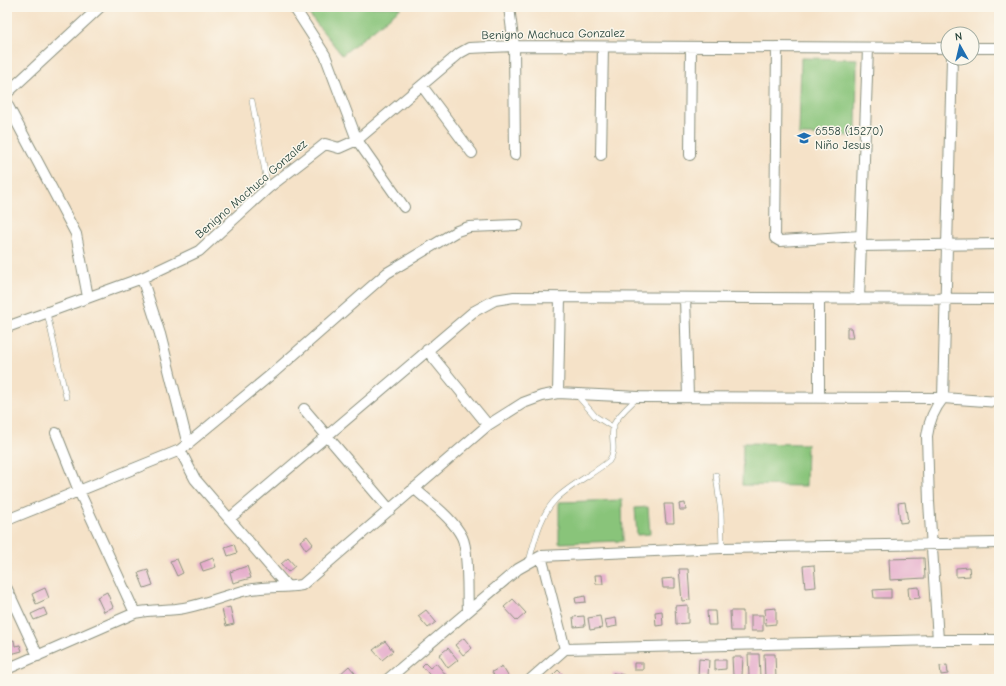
<svg xmlns="http://www.w3.org/2000/svg" width="1006" height="686" font-family="'Comic Neue',sans-serif">
	<style>
		.green { fill: #89c47a; stroke: #548057 }
		.building { fill: #e5abcb }
		.lines { fill: none; stroke-linecap: round; stroke-linejoin: round }
		.service-casing { stroke: #8a907e; stroke-width: 6 }
		.minor-casing { stroke: #8a907e; stroke-width: 12 }
		.service { stroke: #fff; stroke-width: 5 }
		.minor { stroke: #fff; stroke-width: 10 }
		.labels { text-anchor: middle; stroke-width: 3; stroke-linejoin: round; paint-order: stroke }
		.street-label { font-size: 12px; fill: #1f3d34; stroke: #fbf7ec }
		.poi-label { font-size: 12px; fill: #1f3d34; stroke: #fbf7ec; text-anchor: start }
	</style>
	<rect width="100%" height="100%" fill="#fbf7ec"/>
	<filter id="ink" filterUnits="userSpaceOnUse"><feTurbulence type="fractalNoise" baseFrequency=".025" numOctaves="2"/><feDisplacementMap in="SourceGraphic" scale="8" xChannelSelector="R" yChannelSelector="G"/><feConvolveMatrix kernelMatrix="1 2 1 2 8 2 1 2 1" color-interpolation-filters="sRGB"/></filter>
	<filter id="wash" filterUnits="userSpaceOnUse"><feTurbulence type="fractalNoise" baseFrequency=".012" numOctaves="4" result="noise"/><feDisplacementMap in="SourceGraphic" scale="16" xChannelSelector="R" yChannelSelector="G"/><feGaussianBlur stdDeviation="0.9" result="paint"/><feColorMatrix in="noise" values="0 0 0 0 0 0 0 0 0 0 0 0 0 0 0 0 0 1.4 0 .05"/><feComposite in="paint" operator="in"/></filter>
	<g filter="url(#wash)">
		<rect width="100%" height="100%" fill="#f5e2c8"/>
		<path class="green" d="M303,7H402L342,55Z
			M801,58L857,59L856,136L799,135Z
			M743,443L807,444L806,486L742,485Z
			M622,500L623,541L559,543V502Z
			M648,507L650,534L637,535L635,508Z"/>
		<g id="blocks">
			<path class="building" d="M847,328H851L853,338H847Z
				M905,502L908,522L900,523L898,503Z
				M685,503L686,510H680L679,504Z
				M664,504H673L674,523H666Z
				M307,536L313,544L306,550L300,541Z
				M234,544L237,553L228,556L225,547Z
				M213,558L216,567L203,571L200,563Z
				M288,558L295,566L288,572L281,564Z
				M924,558L925,578L890,580L889,559Z
				M177,559L183,573L177,576L170,561Z
				M814,565L816,587L805,588L803,566Z
				M247,566L251,578L233,583L230,572Z
				M969,567L970,576L956,577V568Z
				M679,569H688L690,600L682,601Z
				M148,570L153,585L144,588L138,573Z
				M595,575H602L603,584H596Z
				M675,578V588H663L662,579Z
				M919,587L920,598L909,599L908,588Z
				M45,588L49,598L36,604L32,594Z
				M891,589V598H874L873,590Z
				M107,592L113,607L104,612L97,597Z
				M585,596L586,602L576,603L575,598Z
				M513,599L526,613L517,621L504,607Z
				M688,605V623L676,624L675,606Z
				M230,607L234,624L226,626L222,609Z
				M44,608L47,615L34,620L31,614Z
				M776,608V624L766,625L765,609Z
				M426,610L436,622L428,628L418,616Z
				M662,611L663,625L656,626L655,612Z
				M707,611H715L716,625H708Z
				M730,611H743V631H731Z
				M751,615H763V631H751Z
				M584,616L585,626L574,627L573,617Z
				M600,616L602,628L590,630L588,618Z
				M616,618L617,626L607,628L605,620Z
				M464,638L472,648L463,655L455,645Z
				M14,640L15,646L20,645L22,651L7,655V642Z
				M385,641L393,651L382,660L373,650Z
				M448,648L458,660L448,668L439,655Z
				M748,654H759L760,677H749Z
				M764,654H775L776,679H765Z
				M732,657H743L742,676H733Z
				M699,659L709,660L708,676H698Z
				M715,660H726V669L715,670Z
				M425,663L430,668L436,663L446,675L442,679H433L422,666Z
				M634,663H643V670H634Z
				M947,665L948,674L941,675L940,666Z
				M349,666L360,679H343L339,675Z
				M502,666L510,679H496L492,672Z
				M558,670L564,676L561,679H555L552,676Z
				M613,673L624,675L623,679H612Z"/>
		</g>
	</g>
	<g filter="url(#ink)">
		<use href="#blocks" fill-opacity="0" stroke="#8a907e" stroke-width="1"/>
		<g class="lines">
			<g class="service-casing">
				<path id="service" d="M252,101L268,188
					M47,313L66,397
					M577,395L595,416L614,428
					M716,475L721,513L722,548
					M529,561C535,540 540,515 556,499C570,485 593,474 609,461C618,449 609,437 614,424C619,414 629,406 637,398"/>
			</g>
			<g class="minor-casing">
				<path id="minor" d="M294,7L325,55L357,140L404,207
					M509,7L514,46L515,155
					M777,47L775,238L780,241L860,236
					M972,48H999
					M422,86L472,153
					M7,93L100,7
					M7,104L76,234L88,297
					M601,155L603,47
					M690,155L691,47
					M860,246L999,244
					M142,278L160,334L188,445
					M685,298L688,397
					M859,299L868,48
					M7,327L142,278L199,251L268,188L320,148L325,144L339,148L357,140L460,53L469,48L514,46L948,48
					M427,350L488,425
					M558,393L560,298
					M819,397V299
					M304,409L390,510
					M56,433L79,491L135,613
					M180,450L195,479L286,585
					M414,488C430,503 452,517 462,537C469,551 467,593 468,611
					M229,519L473,312L495,300L514,297L999,299
					M7,520L180,450L273,373L387,273L457,231L469,227L518,225
					M541,556L565,649
					M7,589L38,656
					M938,640L929,502L927,436C929,421 934,409 943,398L952,58
					M7,669L135,613C152,609 168,611 184,608C206,604 226,595 247,590C266,586 284,588 302,585L488,425L523,403L542,396L558,393L639,397L943,398L999,402
					M388,679L518,569L541,556L722,548L999,543
					M531,679L565,649L938,640H999"/>
			</g>
			<use href="#service" class="service"/>
			<use href="#minor" class="minor"/>
		</g>
	</g>
	<defs>
		<g id="school-bare" transform="scale(1.08)"><path d="M0-5L7-2L0 1L-7-2ZM-4 1L0 2.5L4 1V4Q0 6-4 4Z" fill="#1f6fb2" stroke="#fbf7ec" stroke-width="2.5" paint-order="stroke"/></g>
	</defs>
	<g fill-rule="evenodd">
		<use href="#school-bare" x="804" y="138"/>
	</g>
	<g class="labels">
		<g class="street-label">
			<text transform="translate(553 34) rotate(-1)" y="4">Benigno Machuca Gonzalez</text>
			<text transform="translate(251 189) rotate(-41)" y="4">Benigno Machuca Gonzalez</text>
		</g>
		<g class="poi-label">
			<text x="815" y="135">6558 (15270)<tspan x="815" dy="14">Niño Jesus</tspan></text>
		</g>
	</g>
	<rect width="1006" height="686" fill="none" stroke="#fbf7ec" stroke-width="24"/>
	<g transform="translate(960 46) rotate(352)"><circle r="19" fill="#fbf7ec" stroke="#a3ada2"/>
	<path d="M0-3L7 15L0 10L-7 15Z" fill="#1f6fb2"/>
	<text y="-6" font-size="11" font-weight="bold" text-anchor="middle" fill="#1f3d34">N</text>
	</g>
</svg>
